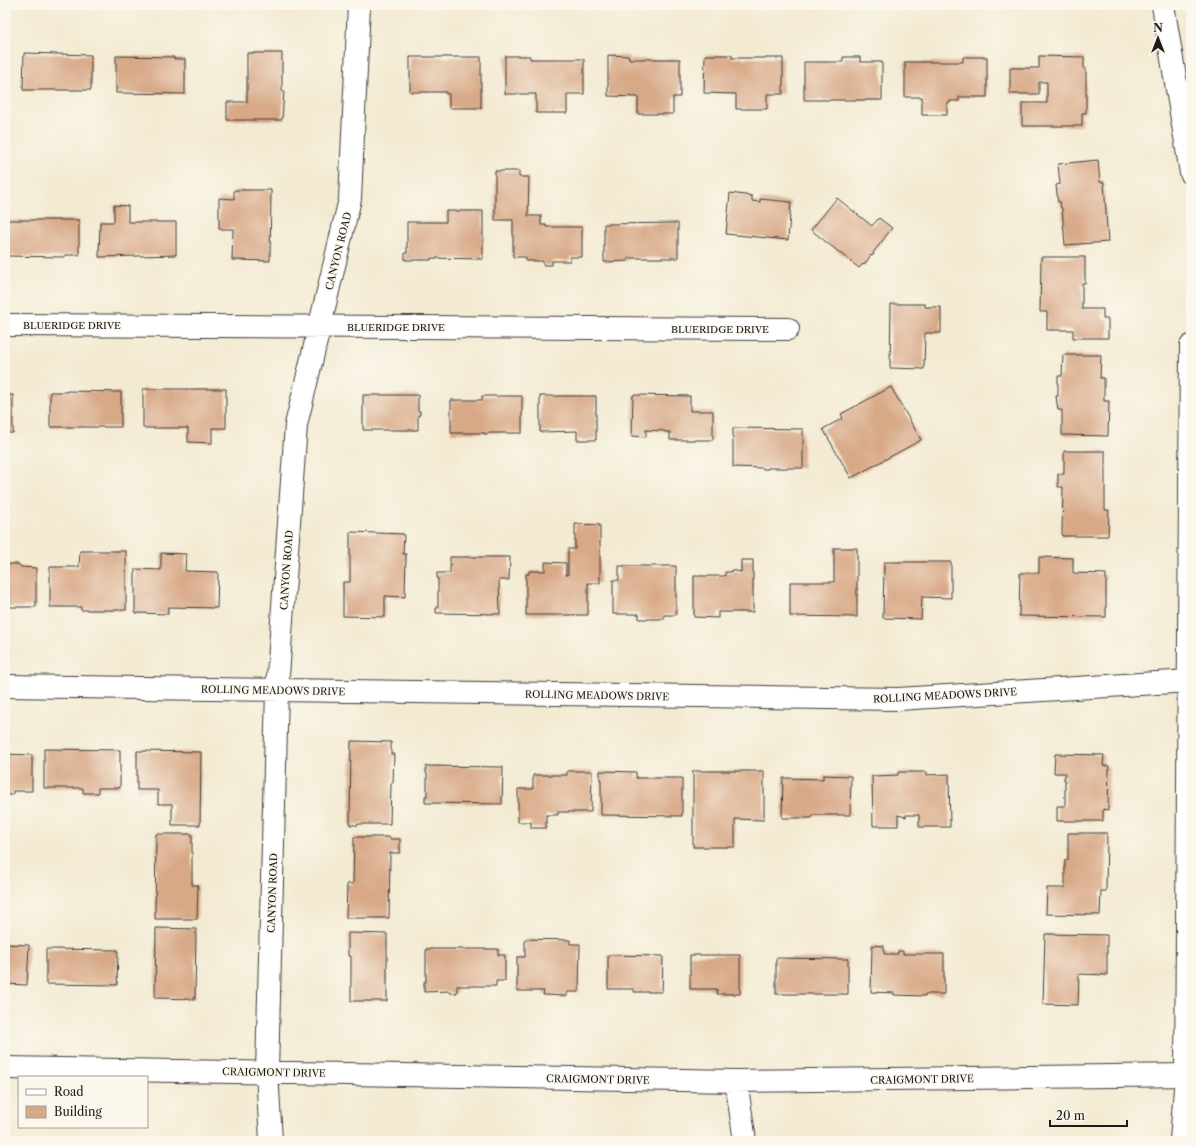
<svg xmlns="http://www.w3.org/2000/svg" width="1196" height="1146" font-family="'Libre Caslon Text',serif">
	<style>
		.building { fill: #d8a987 }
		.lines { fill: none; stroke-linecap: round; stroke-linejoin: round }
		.street-casing { stroke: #3c3b37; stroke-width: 24 }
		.secondary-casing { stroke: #3c3b37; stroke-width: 24 }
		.street { stroke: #fff; stroke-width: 22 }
		.secondary { stroke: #fff; stroke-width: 22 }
		.labels { text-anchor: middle; stroke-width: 3; stroke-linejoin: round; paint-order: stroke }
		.street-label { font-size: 10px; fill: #1c1c1c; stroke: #fbf7ec }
	</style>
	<rect width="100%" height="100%" fill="#fbf7ec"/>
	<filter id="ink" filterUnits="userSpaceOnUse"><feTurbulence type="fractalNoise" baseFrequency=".025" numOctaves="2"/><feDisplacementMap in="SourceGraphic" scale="8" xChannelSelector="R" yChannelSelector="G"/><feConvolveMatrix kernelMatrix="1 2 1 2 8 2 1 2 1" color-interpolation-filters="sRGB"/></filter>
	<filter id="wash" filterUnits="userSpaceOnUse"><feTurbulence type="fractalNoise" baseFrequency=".012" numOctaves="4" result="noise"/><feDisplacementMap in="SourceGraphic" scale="16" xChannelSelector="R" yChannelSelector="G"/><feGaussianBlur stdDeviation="0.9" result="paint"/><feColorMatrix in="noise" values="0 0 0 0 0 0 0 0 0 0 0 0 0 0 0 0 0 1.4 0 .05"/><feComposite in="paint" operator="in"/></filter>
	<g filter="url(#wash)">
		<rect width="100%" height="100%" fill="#f3ead2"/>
		<g id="blocks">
			<path class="building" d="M24,53L91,55V90H23Z
				M247,53H282V91H284L282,120H227V102H247Z
				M608,55L629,56V59H680V97H673V114H638V97L608,96Z
				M705,55H732V58H783V94H767V109H736V94L704,93Z
				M116,56L174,57V59H185V94L116,93Z
				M505,56H530V59H584V94H567V113H536V94H505Z
				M1039,56L1084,57V69H1086V113H1082V126H1022V103H1047V82H1039V94H1010V68H1039Z
				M410,57H481V108H449V94H446V92H410Z
				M843,57H860V62H882V100H804V62H843Z
				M963,57H987V97H959V101H950V103H947V115H922V97H905V62H963Z
				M1098,160L1100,182H1104L1108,242L1065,245L1062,208H1061L1060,204L1061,202H1058L1056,185L1060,184L1058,164Z
				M495,171H519V177H529L528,216H541V225H546V227H582V257H570V261H552V265H543V261H526V257H513V220H495Z
				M234,190H271L270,261L232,260L233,229H219V198L234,199Z
				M730,193L752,196V201L760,202V199L791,202L788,240L726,234Z
				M837,198L872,226L879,218L892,228L873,253L874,254L872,256L871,255L864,265L863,264L859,268L811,230Z
				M114,205L128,206V222H176V255L99,257L100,222H114Z
				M446,211H483V259L431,258V260H405V253H407V222H446Z
				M6,220H79V255H65V257L6,256Z
				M678,223V258H628V261L604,262V224Z
				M1041,257H1085V283H1082V309H1103V319H1108V338H1073V330H1047V312H1040Z
				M891,304H925V307H941V333H925L924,369L890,368Z
				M1063,355H1101L1100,378H1104V401H1109L1108,436L1062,435V410H1058L1056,396H1058V376H1062Z
				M891,387L921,440L851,478L823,429L843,418L841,414Z
				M143,389H226V428H212V443L188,442V428H143Z
				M67,391L121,392V427H50V392H67Z
				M5,395H13V433H5Z
				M363,395H418V411H420V415H418V430H363Z
				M633,395L690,396V411H713V440H670V432H665V431L646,430V437L632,436Z
				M482,396H522V433H488V434H485V433H451V400H482Z
				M540,396H596V440H577V431L540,432Z
				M733,428L803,429V468H768V469H763V468L733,467Z
				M1064,451H1105V510H1109L1108,536H1062L1063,487H1058V474H1064Z
				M575,524L600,525V583H588V615H526V574H529V571H545V562L566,563V575H568V549H575Z
				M350,532L404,534L403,554H406L405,597L385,596V617L343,616V582H350Z
				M834,548H857V617L790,616V582H834Z
				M80,551H126V610H81V607H50V567H79Z
				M161,553L186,554L185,571L218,572L217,608L168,607V614L135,613V569L161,570Z
				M450,557H510L509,580H499L500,614L436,613V608H438V578H437V573H450Z
				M1039,557L1073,558V573L1106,574V617L1019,616L1020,573H1039Z
				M741,560H753V612H718V618L694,617V576H725V572H731V570L741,572Z
				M884,562H951V598L922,597L921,619L883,618Z
				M10,564H18L21,567L36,568V607H5V567Z
				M619,566H676V615H664V619H639V614H613V580H619Z
				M351,741L391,742V754H394L393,783H391L390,824H358V825H350Z
				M44,749L120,750V788H98V793H83V788H44Z
				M137,751L201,752L200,825H172V804H158V790H137Z
				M5,754L32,755V791H13V795H5Z
				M1055,754L1104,755L1103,766H1109L1108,810L1103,809V821H1057V806H1065V780H1064V777H1065V773H1054Z
				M426,766L503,767L502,804L425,803V796H427V773H426Z
				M567,771H592L591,812H558V815H546V828H531V822H518V789H533V775H567Z
				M600,771L636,772V778H682V816L601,815V780H600Z
				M693,771H764V820L735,819V847H693Z
				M898,772H927V775L949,774L950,827H919V815H906V817L898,815V826H873L872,776L898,775Z
				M823,775L851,776L850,815H812V818H782L783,778L823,779Z
				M1068,833H1107L1106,891H1101L1100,915L1046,914L1047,888H1065V860H1068Z
				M156,834H192V885H198L197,919H155Z
				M354,837H390V839H400V853H390L389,918H346L347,884H353Z
				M156,928L196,929L195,999L155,998Z
				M348,933L387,934V1001H351V956H348Z
				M1045,934L1107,935V975L1079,974L1078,1005L1043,1004Z
				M525,939L570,940V944H580L579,992H567V996L543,995L544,991H517V957H525Z
				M5,944L29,945L27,985L5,984Z
				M872,945L884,946V954H898V951H903V954H944V994H925V996L894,995V993L871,992Z
				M46,949L118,950L117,985L46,984Z
				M426,949H498V955H505V981H496V986H457V993H450V991L424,992V982H426Z
				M608,955L663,956L662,992H634V989H608Z
				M690,955H740V994H717V989H690Z
				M776,958L848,959V994H776Z"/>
		</g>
	</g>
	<g filter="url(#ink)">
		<use href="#blocks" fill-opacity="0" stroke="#3c3b37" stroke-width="1"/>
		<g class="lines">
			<g class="street-casing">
				<path id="street" d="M5,325L788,329
					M5,686L898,699L1189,681
					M5,1068L736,1081L1191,1075
					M736,1081L745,1141
					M271,1141L267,1072L277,690L296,425L350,199L359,5"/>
			</g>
			<g class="secondary-casing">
				<path id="secondary" d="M1163,5L1191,173
					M1181,1141L1186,1075L1191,346"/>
			</g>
			<use href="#street" class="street"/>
			<use href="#secondary" class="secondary"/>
		</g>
	</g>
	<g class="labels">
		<g class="street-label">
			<text transform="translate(338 251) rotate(-76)" y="4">CANYON ROAD</text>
			<text x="72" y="329">BLUERIDGE DRIVE</text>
			<text x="396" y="331">BLUERIDGE DRIVE</text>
			<text x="720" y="333">BLUERIDGE DRIVE</text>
			<text transform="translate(286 570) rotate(-86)" y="4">CANYON ROAD</text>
			<text transform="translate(273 690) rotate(1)" y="4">ROLLING MEADOWS DRIVE</text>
			<text transform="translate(597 695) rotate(1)" y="4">ROLLING MEADOWS DRIVE</text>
			<text transform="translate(945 695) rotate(-3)" y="4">ROLLING MEADOWS DRIVE</text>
			<text transform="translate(272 893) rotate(-88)" y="4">CANYON ROAD</text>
			<text transform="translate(274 1072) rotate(1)" y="4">CRAIGMONT DRIVE</text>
			<text transform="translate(598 1079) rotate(1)" y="4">CRAIGMONT DRIVE</text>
			<text transform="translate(922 1079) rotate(-1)" y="4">CRAIGMONT DRIVE</text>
		</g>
	</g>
	<rect width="1196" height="1146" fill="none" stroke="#fbf7ec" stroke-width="20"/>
	<rect x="18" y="1076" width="130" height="52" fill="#fbf7ec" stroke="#a29f99"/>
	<rect x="26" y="1089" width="20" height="6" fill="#ffffff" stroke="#a29f99"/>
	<text x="54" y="1096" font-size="12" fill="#1c1c1c">Road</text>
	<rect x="26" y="1106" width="20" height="12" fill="#d8a987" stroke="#a29f99"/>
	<text x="54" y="1116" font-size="12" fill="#1c1c1c">Building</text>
	<g transform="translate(1158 38)" stroke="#fbf7ec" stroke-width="3" paint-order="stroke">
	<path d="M0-3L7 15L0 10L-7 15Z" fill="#1c1c1c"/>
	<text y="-6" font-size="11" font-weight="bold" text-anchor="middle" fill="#1c1c1c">N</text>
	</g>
	<path d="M1050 1120v6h77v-6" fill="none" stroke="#1c1c1c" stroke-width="2"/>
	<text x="1056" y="1120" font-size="12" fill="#1c1c1c" stroke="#fbf7ec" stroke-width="3" paint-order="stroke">20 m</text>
</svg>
